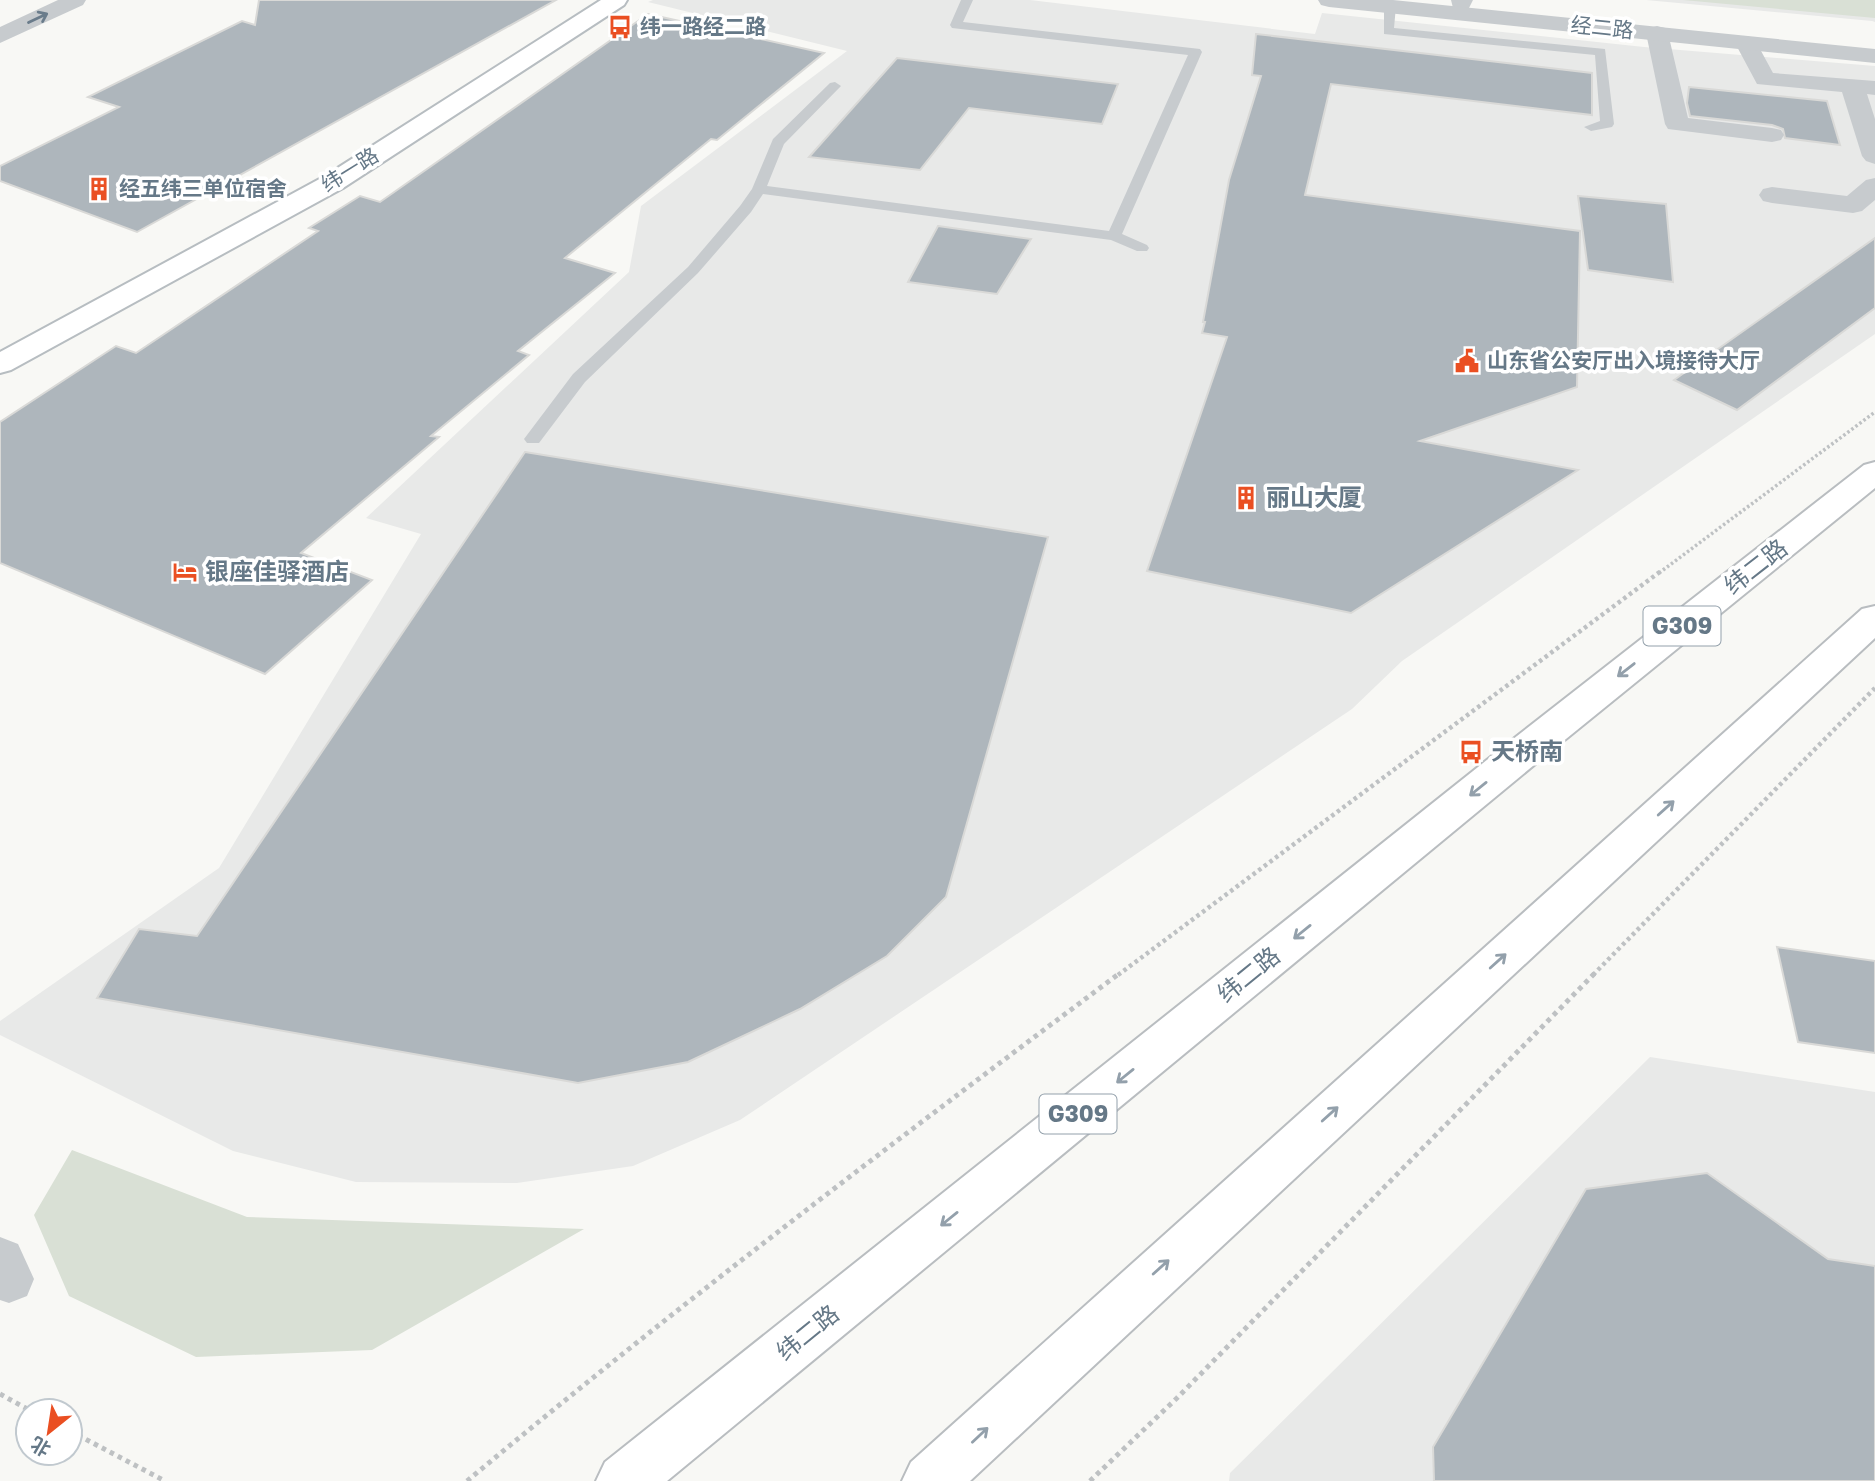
<svg xmlns="http://www.w3.org/2000/svg" width="1875" height="1481" font-family="'Golos Text','Noto Sans SC',sans-serif">
	<style>
		.built { fill: #e8e9e8 }
		.green { fill: #d9e0d5 }
		.building { fill: #aeb6bc; stroke: #d9d9d7; stroke-width: 2 }
		.lines { fill: none; stroke-linecap: round; stroke-linejoin: round }
		.secondary-casing { stroke: #b7bdc1; stroke-width: 4 }
		.trunk-casing { stroke: #b9bdc0; stroke-width: 4 }
		.path-far2 { stroke: #bec1c3; stroke-width: 3.5; stroke-dasharray: 2.5 2.5; stroke-linecap: butt }
		.path-far1 { stroke: #bec1c3; stroke-width: 4.5; stroke-dasharray: 3.5 3.5; stroke-linecap: butt }
		.path { stroke: #bec1c3; stroke-width: 5; stroke-dasharray: 4.5 4.5; stroke-linecap: butt }
		.service { fill: #c7cbce; fill-rule: evenodd }
		.minor { fill: #c7cbce; fill-rule: evenodd }
		.tertiary { fill: #c7cbce; fill-rule: evenodd }
		.secondary { fill: #fff; fill-rule: evenodd }
		.trunk { fill: #fff; fill-rule: evenodd }
		.oneway { stroke: #6a7c8b }
		.oneway2 { stroke: #93a0ab }
		.labels { text-anchor: middle; stroke-width: 7; stroke-linejoin: round; paint-order: stroke }
		.far-poi-label { font-size: 21px; font-weight: bold; fill: #657887; stroke: #fff; text-anchor: start }
		.far-street-label { font-size: 21px; fill: #657887; stroke: #fff }
		.shield { fill: #fff; stroke: #93a0ab; stroke-width: 2 }
		.shield-label { font-size: 23px; font-weight: bold; fill: #657887 }
		.poi-label { font-size: 24px; font-weight: bold; fill: #657887; stroke: #fff; text-anchor: start }
		.street-label { font-size: 24px; fill: #657887; stroke: #fff }
	</style>
	<rect width="100%" height="100%" fill="#f8f8f5"/>
	<path class="built" d="M653,0H1030L1315,34L1322,13L1644,47L1875,66V334L1402,661L1352,709L740,1120L633,1166L517,1183L356,1182L233,1151L0,1035V1021L219,868L421,534L366,518L629,272L641,206L847,51L648,2Z
		M1646,0H1875V22L1872,21Z
		M1650,1057L1875,1092V1481H1229L1230,1473Z"/>
	<path class="green" d="M1683,0H1875V18Z
		M72,1150L247,1217L584,1229L372,1350L196,1357L69,1296L34,1215Z"/>
	<path class="building" d="M259,0H556L137,232L0,181V166L119,107L88,97L242,21L255,25Z
		M648,14L824,53L717,140L711,139L565,258L615,273L518,351L529,355L431,436L439,437L301,553L372,580L265,674L0,563V422L116,346L136,353L318,231L309,228L360,196L380,202Z
		M1256,34L1592,73V115L1331,84L1305,195L1580,231L1577,387L1420,441L1578,470L1351,613L1147,571L1227,337L1202,333L1205,322H1203L1229,180L1261,76L1252,75Z
		M897,58L1118,84L1102,124L969,108L920,170L809,157Z
		M1689,87L1827,101L1840,145L1785,138L1783,129L1772,125L1690,116L1687,103Z
		M1578,196L1666,204L1673,282L1588,270Z
		M938,226L1031,239L997,294L908,282Z
		M1875,238V308L1737,410L1674,380Z
		M525,452L1048,537L946,897L887,956L800,1009L688,1062L578,1083L97,998L139,929L197,936Z
		M1777,947L1875,961V1053L1798,1042Z
		M1707,1173L1828,1259L1875,1266V1481H1434L1433,1447L1586,1189Z"/>
	<g class="lines">
		<g class="secondary-casing">
			<path id="secondary" d="M601,0H627L624,5L343,188L11,370L0,373V352L325,176Z"/>
		</g>
		<g class="trunk-casing">
			<path id="trunk" d="M1875,462V488L1545,756L667,1481H596L605,1462L1517,736L1864,465Z
				M1875,606V638L970,1481H902L911,1462L1862,609Z"/>
		</g>
		<path class="path-far2" d="M1659,573L1875,412"/>
		<path class="path-far1" d="M1118,975L1661,571
			M1593,975L1875,688"/>
		<path class="path" d="M0,1394L31,1411
			M70,1431L165,1481
			M467,1481C679,1304 899,1138 1120,973
			M1090,1481L1177,1398L1595,973"/>
		<path class="service" d="M961,0H973L963,22L1200,49L1202,52L1122,234L1147,245L1149,248L1147,251H1137L1111,240L763,194L751,212L698,273L585,382L539,443H527L524,439L573,374L688,267L740,206L752,189L773,139L830,83L835,82L841,86L784,144L767,186L1109,231L1188,55L952,28L950,25Z
			M1390,2L1396,6L1394,28L1605,49L1614,124L1612,127L1591,131L1584,127L1600,121L1595,55L1384,34V6Z"/>
		<path class="minor" d="M58,0H86L83,5L0,43V27Z
			M1451,0H1473L1469,8H1453Z
			M1657,26L1665,28L1668,33L1688,118L1772,128L1781,130L1784,135L1781,140L1772,142L1668,129L1665,124L1646,33L1649,28Z
			M1746,36L1754,38L1773,73L1875,81V95L1867,94L1875,119V164L1866,161L1862,156L1842,92L1757,84L1735,43L1738,38Z
			M1875,178V200L1862,211L1853,213L1772,203L1763,201L1759,195L1763,189L1772,187L1847,196L1866,180Z"/>
		<path class="tertiary" d="M1318,0H1393L1875,49V63L1329,7L1321,5Z
			M0,1237L18,1244L34,1279L27,1296L9,1303L0,1300Z"/>
		<use href="#secondary" class="secondary"/>
		<use href="#trunk" class="trunk"/>
	</g>
	<defs><path id="oneway-shaft" d="M-6 0H5M1.5-3L5.5 0L1.5 3" fill="none" stroke-width="1.6" stroke-linecap="round" stroke-linejoin="round" transform="scale(1.75)"/></defs>
	<use class="oneway" href="#oneway-shaft" transform="translate(38 18) rotate(-25)"/>
	<g class="oneway2">
		<use href="#oneway-shaft" transform="translate(1626 670) rotate(142)"/>
		<use href="#oneway-shaft" transform="translate(1478 789) rotate(141)"/>
		<use href="#oneway-shaft" transform="translate(1666 808) rotate(-42)"/>
		<use href="#oneway-shaft" transform="translate(1302 932) rotate(141)"/>
		<use href="#oneway-shaft" transform="translate(1498 961) rotate(-42)"/>
		<use href="#oneway-shaft" transform="translate(1125 1076) rotate(141)"/>
		<use href="#oneway-shaft" transform="translate(1330 1114) rotate(-42)"/>
		<use href="#oneway-shaft" transform="translate(949 1219) rotate(141)"/>
		<use href="#oneway-shaft" transform="translate(1161 1267) rotate(-42)"/>
		<use href="#oneway-shaft" transform="translate(980 1435) rotate(-43)"/>
	</g>
	<defs>
		<g id="bus-bare" transform="scale(1.89)"><path d="M-5-6H5V4H4V6H2V4H-2V6H-4V4H-5ZM-3.5-4V0h7V-4ZM-3.5 1.2v1.5H-2V1.2ZM2 1.2v1.5H3.5V1.2Z" fill="#ea4f22" stroke="#fff" stroke-width="2.5" paint-order="stroke"/></g>
		<g id="building-bare" transform="scale(1.89)"><path d="M-4-6H4V6H1V3H-1V6H-4ZM-2.5-4.3h1.7v1.8h-1.7ZM.8-4.3h1.7v1.8H.8ZM-2.5-1h1.7V.8h-1.7ZM.8-1h1.7V.8H.8Z" fill="#ea4f22" stroke="#fff" stroke-width="2.5" paint-order="stroke"/></g>
		<g id="civic-bare" transform="scale(1.89)"><path d="M-.6-6.5H3V-4.5H.6V-3L4-1V1h2V6H-6V1h2V-1L-.6-3ZM-1.2 2.5V6h2.4V2.5Z" fill="#ea4f22" stroke="#fff" stroke-width="2.5" paint-order="stroke"/></g>
		<g id="hotel-bare" transform="scale(1.89)"><path d="M-6-4.5h1.5V1H6V5H4.5V3h-9V5H-6ZM-4 0a1.8 1.8 0 1 1 3.6 0ZM.5 0V-2.5h3Q6-2.5 6 0Z" fill="#ea4f22" stroke="#fff" stroke-width="2.5" paint-order="stroke"/></g>
	</defs>
	<g fill-rule="evenodd">
		<use href="#bus-bare" x="620" y="27"/>
		<use href="#building-bare" x="99" y="189"/>
		<use href="#civic-bare" x="1467" y="361"/>
		<use href="#building-bare" x="1246" y="498"/>
		<use href="#hotel-bare" x="185" y="572"/>
		<use href="#bus-bare" x="1471" y="752"/>
	</g>
	<g class="labels">
		<g class="far-poi-label">
			<text x="640" y="34">纬一路经二路</text>
			<text x="119" y="196">经五纬三单位宿舍</text>
			<text x="1487" y="368">山东省公安厅出入境接待大厅</text>
		</g>
		<g class="far-street-label">
			<text transform="translate(1602 28) rotate(6)" y="7">经二路</text>
			<text transform="translate(350 170) rotate(-32)" y="7">纬一路</text>
		</g>
		<g class="shield">
			<rect x="1643.5" y="606.5" width="77" height="39" rx="5"/>
			<rect x="1039.5" y="1094.5" width="77" height="39" rx="5"/>
		</g>
		<g class="shield-label">
			<text x="1682" y="634">G309</text>
			<text x="1078" y="1122">G309</text>
		</g>
		<g class="poi-label">
			<text x="1266" y="506">丽山大厦</text>
			<text x="205" y="580">银座佳驿酒店</text>
			<text x="1491" y="760">天桥南</text>
		</g>
		<g class="street-label">
			<text transform="translate(1756 567) rotate(-38)" y="8">纬二路</text>
			<text transform="translate(1249 975) rotate(-39)" y="8">纬二路</text>
			<text transform="translate(808 1333) rotate(-39)" y="8">纬二路</text>
		</g>
	</g>
	<g transform="translate(49 1432) rotate(210)"><circle r="33" fill="#ffffff" stroke="#c1c9cf" stroke-width="2"/>
	<path d="M0-5L12 26L0 18L-12 26Z" fill="#ea4f22"/>
	<text y="-10" font-size="19" font-weight="bold" text-anchor="middle" fill="#657887">北</text>
	</g>
</svg>
